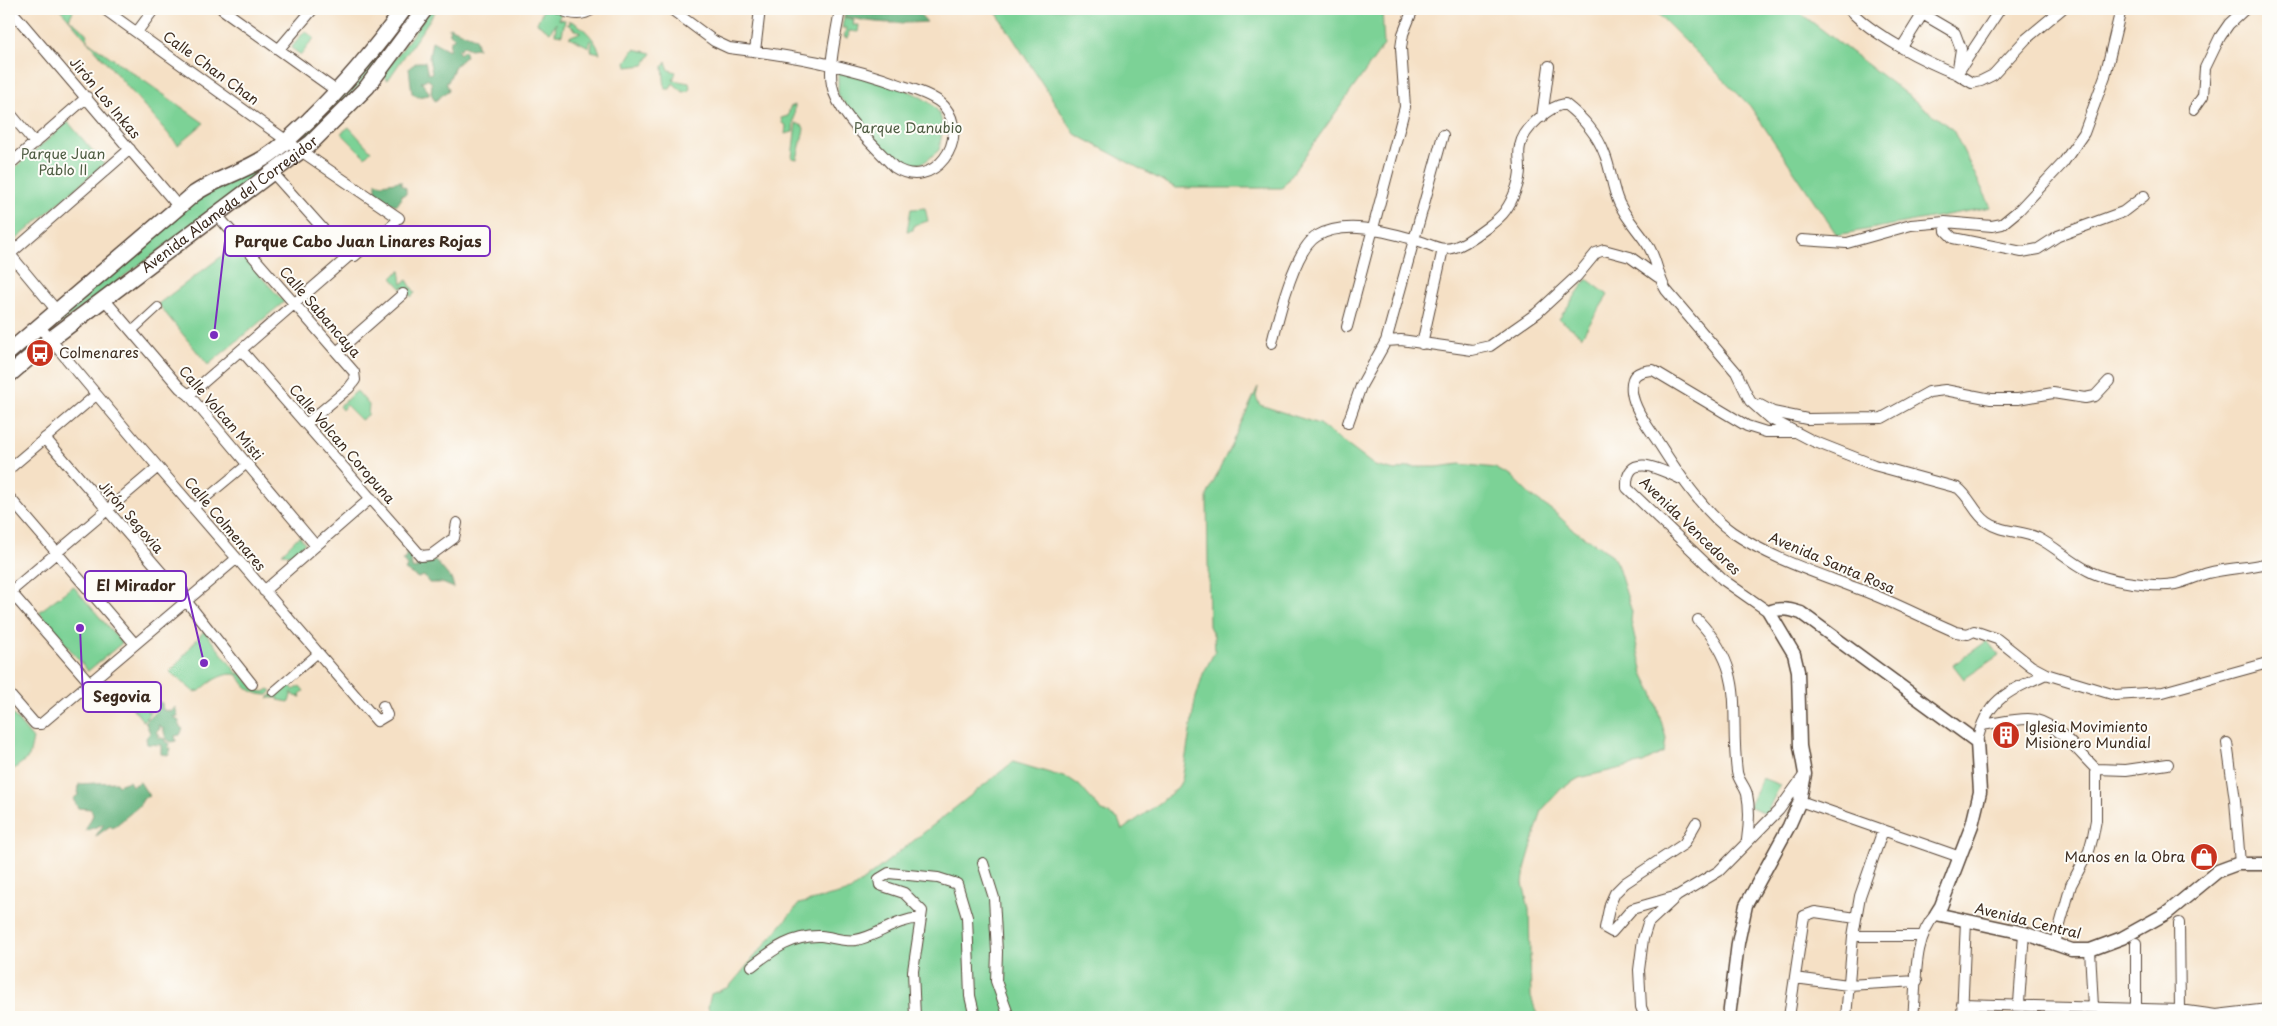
<svg xmlns="http://www.w3.org/2000/svg" width="2277" height="1026" font-family="'Playpen Sans',sans-serif">
	<style>
		.green { fill: #7cd296; stroke: #5c7e5a }
		.forest { fill: #65b47f; stroke: #506f4e }
		.lines { fill: none; stroke-linecap: round; stroke-linejoin: round }
		.pedestrian-casing { stroke: #574537; stroke-width: 10 }
		.minor-casing { stroke: #574537; stroke-width: 12 }
		.tertiary-casing { stroke: #574537; stroke-width: 15 }
		.secondary-casing { stroke: #574537; stroke-width: 18 }
		.pedestrian { stroke: #fff; stroke-width: 8 }
		.minor { stroke: #fff; stroke-width: 10 }
		.tertiary { stroke: #fff; stroke-width: 12 }
		.secondary { stroke: #fff; stroke-width: 15 }
		.labels { text-anchor: middle; stroke-width: 4; stroke-linejoin: round; paint-order: stroke }
		.street-label { font-size: 14px; fill: #3b2a1e; stroke: #fdfcf7 }
		.park-label { font-size: 14px; fill: #4e5c42; stroke: #fdfcf7 }
		.poi-label { font-size: 14px; fill: #3b2a1e; stroke: #fdfcf7; text-anchor: start }
		.leader { fill: none; stroke: #7b2cbf; stroke-width: 2 }
		.callout-dot { fill: #7b2cbf; stroke: #fdfcf7; stroke-width: 2 }
		.callout { fill: #fdfcf7; stroke: #7b2cbf; stroke-width: 2 }
		.callout-label { font-size: 15px; text-anchor: middle; font-weight: bold; fill: #3b2a1e }
	</style>
	<rect width="100%" height="100%" fill="#fdfcf7"/>
	<filter id="ink" filterUnits="userSpaceOnUse"><feTurbulence type="fractalNoise" baseFrequency=".02" numOctaves="2"/><feDisplacementMap in="SourceGraphic" scale="10" xChannelSelector="R" yChannelSelector="G"/><feConvolveMatrix kernelMatrix="1 2 1 2 8 2 1 2 1" color-interpolation-filters="sRGB"/></filter>
	<filter id="wash" filterUnits="userSpaceOnUse"><feTurbulence type="fractalNoise" baseFrequency=".0096" numOctaves="4" result="noise"/><feDisplacementMap in="SourceGraphic" scale="20" xChannelSelector="R" yChannelSelector="G"/><feGaussianBlur stdDeviation="1.12" result="paint"/><feColorMatrix in="noise" values="0 0 0 0 0 0 0 0 0 0 0 0 0 0 0 0 0 1.4 0 .05"/><feComposite in="paint" operator="in"/></filter>
	<g filter="url(#wash)">
		<rect width="100%" height="100%" fill="#f5e0c5"/>
		<path class="green" d="M60,9H74L69,19L86,33L89,42L204,123L178,145Z
			M409,9H420L384,60L308,139L302,140L301,137Z
			M431,9H437L388,80L385,78L384,74Z
			M550,9L561,14L558,19L565,20L562,35L555,34L556,23L550,32L537,23L543,10Z
			M994,9H1382L1384,45L1282,188H1176L1075,134Z
			M1653,9H1795L1953,130L1991,207L1837,235L1750,106Z
			M844,17L854,20L853,25H859L858,32L849,31L848,38L844,37L846,28H842Z
			M568,20C582,24 596,40 600,53L591,51L592,42L590,40L589,47L569,37L581,32L573,29H575L567,24L571,23Z
			M305,31L314,38L301,55L291,48Z
			M634,49L652,53L644,65L627,67L626,62Z
			M666,62L669,70L676,72L673,80L689,83L690,88L688,91L683,92L673,83L670,89H665L663,67Z
			M838,71C862,74 930,91 940,115C944,126 941,139 939,150L926,161L913,167L892,160L848,108L838,95Z
			M795,105L793,132L785,134L786,126L782,123L781,118L788,116L790,107Z
			M68,122L104,164L11,244L9,241V173Z
			M796,123L803,126L804,129L797,159L792,158Z
			M349,127L371,151L365,157L341,133Z
			M286,146L292,151L51,331L48,328L190,201Z
			M925,208L928,221L914,225L913,230L907,231L911,209Z
			M234,247L284,302L208,365L158,304Z
			M400,270L402,284L407,280L415,293L411,297L403,286L402,289L392,278Z
			M1587,279L1608,295L1582,336L1559,319Z
			M1258,387L1256,397L1260,405L1319,424L1375,466L1395,471L1408,467H1437L1460,464L1495,468L1512,477L1531,496L1553,511L1575,531L1611,554L1617,564L1632,612L1631,621L1643,673L1653,693L1666,738L1664,752L1643,763L1579,778L1561,789L1542,810L1525,869L1523,883L1529,909L1531,997L1538,1017H711L708,1007L711,994L729,987L799,904L850,891L1013,762L1070,779L1079,785L1101,810L1118,819L1122,830L1161,802L1178,787L1182,780L1195,701L1203,674L1215,651L1214,636L1209,626L1207,496Z
			M357,391L369,405L368,415L361,420L346,405L342,410L339,406Z
			M299,536L305,543L290,557L288,554L282,553Z
			M73,586L122,643L88,671L39,612Z
			M204,631L238,674L240,672L256,690L264,692L269,689L272,691L268,695C253,695 244,688 238,675C224,671 209,682 200,691L194,692L170,672C183,658 191,645 204,631Z
			M1987,641L1999,655L1964,679L1953,665Z
			M287,682L294,690L300,686L304,691L300,694L301,697L295,696L292,692L289,702L278,700L279,698H268Z
			M133,694L150,714L143,721L126,700Z
			M9,710L33,739L29,757L14,769H9Z
			M1762,778L1780,785L1766,814L1749,806Z"/>
		<path class="forest" d="M846,9H904L907,11L915,9L927,22C898,24 872,24 844,16Z
			M449,27L475,38L478,48L470,49L463,46L458,51L460,54L464,50L466,56L455,66L448,82H446L449,90L435,101L431,93L432,83L427,79L421,82L429,92V95L418,97L412,93L409,68L417,62H425L428,74L432,73L429,58L432,41L449,50L450,41L455,38L450,34Z
			M401,181V185L406,188V194L400,196L402,198L397,205L384,201L383,196L376,192V182L382,184Z
			M407,551L411,555L412,568L417,569L416,564L429,563L435,560L452,580L454,588L442,583H429L424,576L418,578L405,570L407,566L402,560L405,559Z
			M146,693L156,701L162,703L163,710L172,711L175,707L178,716L173,717L179,721V726L183,729L180,735L175,736L176,741L171,742L166,739L163,728L158,725L160,729L156,732L160,735L157,737L165,739V742L169,743L168,748H171L169,755L161,754V745L147,744L146,738L150,733L145,721L155,713L159,706H154L152,712L149,711L146,707V702L141,700Z
			M129,781L132,786L140,782L149,796L144,798L139,806L113,828L110,826L95,837L104,824L85,831L93,815L91,809L78,808L73,799L78,795L79,784L116,782L118,785Z"/>
	</g>
	<g filter="url(#ink)">
		<g class="lines">
			<g class="pedestrian-casing">
				<path id="pedestrian" d="M348,257H355L399,218
					M132,331L158,307
					M194,508L247,464
					M273,692L318,653"/>
			</g>
			<g class="minor-casing">
				<path id="minor" d="M10,9L178,206
					M104,9L301,151L399,218
					M222,9L338,92
					M559,9C571,15 582,17 593,9
					M671,9L714,41L729,48C788,55 847,65 903,86C916,90 935,96 944,106C972,139 933,193 894,167C875,146 837,114 832,85C828,64 837,31 840,9
					M1849,9C1871,34 1925,62 1957,74L2000,9
					M1914,9L1955,33L1961,49L1957,74L1972,83L1981,81L1993,75L2026,39L2062,9
					M137,32L154,9
					M1902,47L1925,10
					M279,49L313,9
					M755,51L760,9
					M2194,109L2203,96L2205,68L2220,37L2229,24L2245,9
					M9,112L35,143
					M1542,117L1549,66
					M9,165L87,97
					M217,215L354,372L355,380L349,388L306,424
					M1945,222L1946,231L1953,238L2022,252L2038,249L2058,236L2123,212L2144,196
					M1802,240L1847,243L1911,225L1945,222L1992,226L2002,224L2019,210L2063,163L2084,133L2105,76L2121,9
					M9,253L57,311
					M10,254L130,149
					M104,299L180,388L189,395L316,546
					M39,326L133,438L377,721L387,715L383,706
					M1347,327L1405,107L1401,48L1403,34L1413,9
					M1386,341L1443,135
					M1272,343C1278,318 1295,248 1317,236C1345,220 1384,231 1413,239C1435,245 1442,256 1466,242C1476,236 1499,220 1505,211C1513,200 1520,182 1520,169C1520,161 1518,153 1520,146C1523,129 1549,106 1565,104C1583,118 1597,133 1605,155C1611,170 1612,188 1619,203C1627,220 1640,232 1649,247C1657,261 1658,277 1666,290L1736,372L1750,401L1769,418L1813,441L1874,465L1958,488C1970,497 1975,514 1987,522C2002,533 2021,530 2038,538C2056,547 2070,562 2089,571C2107,581 2155,588 2175,584C2186,582 2197,576 2208,573C2228,568 2249,568 2268,563
					M1422,344L1443,249
					M242,351L421,556L431,555L454,538L457,523
					M338,351L403,294
					M189,395L348,257L273,173
					M1760,405L1773,412L1807,419L1882,418L1929,392L1945,390L1991,399H2018L2053,393L2085,398L2095,396L2109,381
					M1348,423L1361,386L1386,341L1401,340L1472,350L1490,346L1537,313L1577,276L1596,253L1604,250L1630,257L1658,277
					M1794,432H1766L1747,426L1653,370C1637,371 1630,375 1632,392C1634,410 1650,429 1660,445C1677,472 1706,514 1732,532C1770,558 1814,572 1856,588C1890,600 1923,618 1956,632L1968,634L1974,631L1997,639L2031,666L2046,674L2115,695L2163,692L2268,663
					M45,438L187,602L252,684
					M9,469L96,395
					M1683,480C1665,472 1625,448 1627,488L1722,579L1769,612
					M9,497L135,644
					M9,590L90,683
					M264,591L371,498
					M9,593L158,467
					M1698,620C1748,674 1729,708 1737,772C1738,780 1745,786 1747,794C1750,808 1749,826 1747,840
					M9,694L35,724H41L236,559
					M1982,725C1997,723 2013,719 2028,719C2055,719 2078,752 2096,769V820L2093,836L2089,851L2071,885L2055,943
					M1977,742C1986,699 2009,691 2046,674
					M2227,743L2235,800L2240,864
					M2096,769L2126,770L2168,764
					M1800,801L1960,857
					M983,863L994,898L997,952L996,981L1009,1017
					M1674,897L1632,909L1612,932L1605,928L1610,904L1615,893L1625,883L1684,844L1696,823
					M2179,923L2180,1010
					M1853,936H1922
					M2136,943V1017
					M2090,950L2093,1007
					M752,966C774,949 792,935 821,936C832,937 845,942 856,940C879,936 893,920 921,918
					M1795,978L1848,985L1917,981
					M1962,1004L2180,1010L2216,1015L2268,1009
					M915,1017L913,971L922,911L904,893L880,885L879,879L889,873L938,878L957,884L967,917L970,996L975,1017
					M1645,1017L1641,1007L1639,970L1643,939L1648,923L1677,896L1719,871L1779,810L1805,774
					M1789,1017L1804,916L1815,912L1856,918
					M1846,1017L1853,936L1860,896L1883,830
					M1913,1017C1917,984 1912,939 1936,914
					M1962,1017L1966,920
					M2018,1017L2024,933"/>
			</g>
			<g class="tertiary-casing">
				<path id="tertiary" d="M1729,1017L1738,943L1746,905L1789,826L1800,801L1805,774L1800,746L1798,671L1794,654L1769,612C1779,607 1790,609 1801,613L1977,742L1980,792L1972,825L1941,906L1936,914L2024,933L2072,950H2090L2122,938L2167,913L2218,871L2237,864H2268"/>
			</g>
			<g class="secondary-casing">
				<g id="secondary">
					<path d="M9,352L194,194C217,178 246,171 269,155C284,145 296,132 309,120C345,85 375,49 404,9"/>
					<path id="s1" d="M9,375L51,339L311,143L367,87L425,9"/>
				</g>
			</g>
			<use href="#pedestrian" class="pedestrian"/>
			<use href="#minor" class="minor"/>
			<use href="#tertiary" class="tertiary"/>
			<use href="#secondary" class="secondary"/>
		</g>
	</g>
	<defs>
		<g id="bus-disc" transform="scale(1.4375)"><circle r="9.5" fill="#c8321e" stroke="#fdfcf7"/><path d="M-5-6H5V4H4V6H2V4H-2V6H-4V4H-5ZM-3.5-4V0h7V-4ZM-3.5 1.2v1.5H-2V1.2ZM2 1.2v1.5H3.5V1.2Z" fill="#fff"/></g>
		<g id="building-disc" transform="scale(1.4375)"><circle r="9.5" fill="#c8321e" stroke="#fdfcf7"/><path d="M-4-6H4V6H1V3H-1V6H-4ZM-2.5-4.3h1.7v1.8h-1.7ZM.8-4.3h1.7v1.8H.8ZM-2.5-1h1.7V.8h-1.7ZM.8-1h1.7V.8H.8Z" fill="#fff"/></g>
		<g id="shop-disc" transform="scale(1.4375)"><circle r="9.5" fill="#c8321e" stroke="#fdfcf7"/><path d="M-5-2.5h2.3a2.7 3.5 0 0 1 5.4 0H5L5.5 6h-11ZM-1.5-2.5h3a1.5 2.3 0 0 0-3 0Z" fill="#fff"/></g>
	</defs>
	<g fill-rule="evenodd">
		<use href="#bus-disc" x="40" y="353"/>
		<use href="#building-disc" x="2006" y="735"/>
		<use href="#shop-disc" x="2204" y="857"/>
	</g>
	<g class="labels">
		<g class="street-label">
			<text transform="translate(211 68) rotate(36)" y="5">Calle Chan Chan</text>
			<text transform="translate(105 98) rotate(50)" y="5">Jirón Los Inkas</text>
			<text dy="5" stroke="none"><textPath href="#s1" startOffset="279">Avenida Alameda del Corregidor</textPath></text>
			<text transform="translate(320 312) rotate(49)" y="5">Calle Sabancaya</text>
			<text transform="translate(221 413) rotate(49)" y="5">Calle Volcan Misti</text>
			<text transform="translate(342 444) rotate(49)" y="5">Calle Volcan Coropuna</text>
			<text transform="translate(131 517) rotate(49)" y="5">Jirón Segovia</text>
			<text transform="translate(225 524) rotate(50)" y="5">Calle Colmenares</text>
			<text transform="translate(1690 526) rotate(44)" y="5">Avenida Vencedores</text>
			<text transform="translate(1832 563) rotate(23)" y="5">Avenida Santa Rosa</text>
			<text transform="translate(2028 921) rotate(14)" y="5">Avenida Central</text>
		</g>
		<g class="park-label">
			<text x="908" y="133">Parque Danubio</text>
			<text x="63" y="159">Parque Juan<tspan x="63" dy="16">Pablo II</tspan></text>
		</g>
		<g class="poi-label">
			<text x="59" y="358">Colmenares</text>
			<text x="2025" y="732">Iglesia Movimiento<tspan x="2025" dy="16">Misionero Mundial</tspan></text>
			<text x="2185" y="862" text-anchor="end">Manos en la Obra</text>
		</g>
	</g>
	<path class="leader" d="M214 335L225 241M204 663L186 586M80 628L83 697"/>
	<g class="callout-dot">
		<circle cx="214" cy="335" r="5"/>
		<circle cx="204" cy="663" r="5"/>
		<circle cx="80" cy="628" r="5"/>
	</g>
	<g class="callout">
		<rect x="225" y="226" width="265" height="30" rx="5"/>
		<rect x="85" y="571" width="101" height="30" rx="5"/>
		<rect x="83" y="682" width="78" height="30" rx="5"/>
	</g>
	<g class="callout-label">
		<text x="358" y="247">Parque Cabo Juan Linares Rojas</text>
		<text x="136" y="591">El Mirador</text>
		<text x="122" y="702">Segovia</text>
	</g>
	<rect width="2277" height="1026" fill="none" stroke="#fdfcf7" stroke-width="30"/>
</svg>
